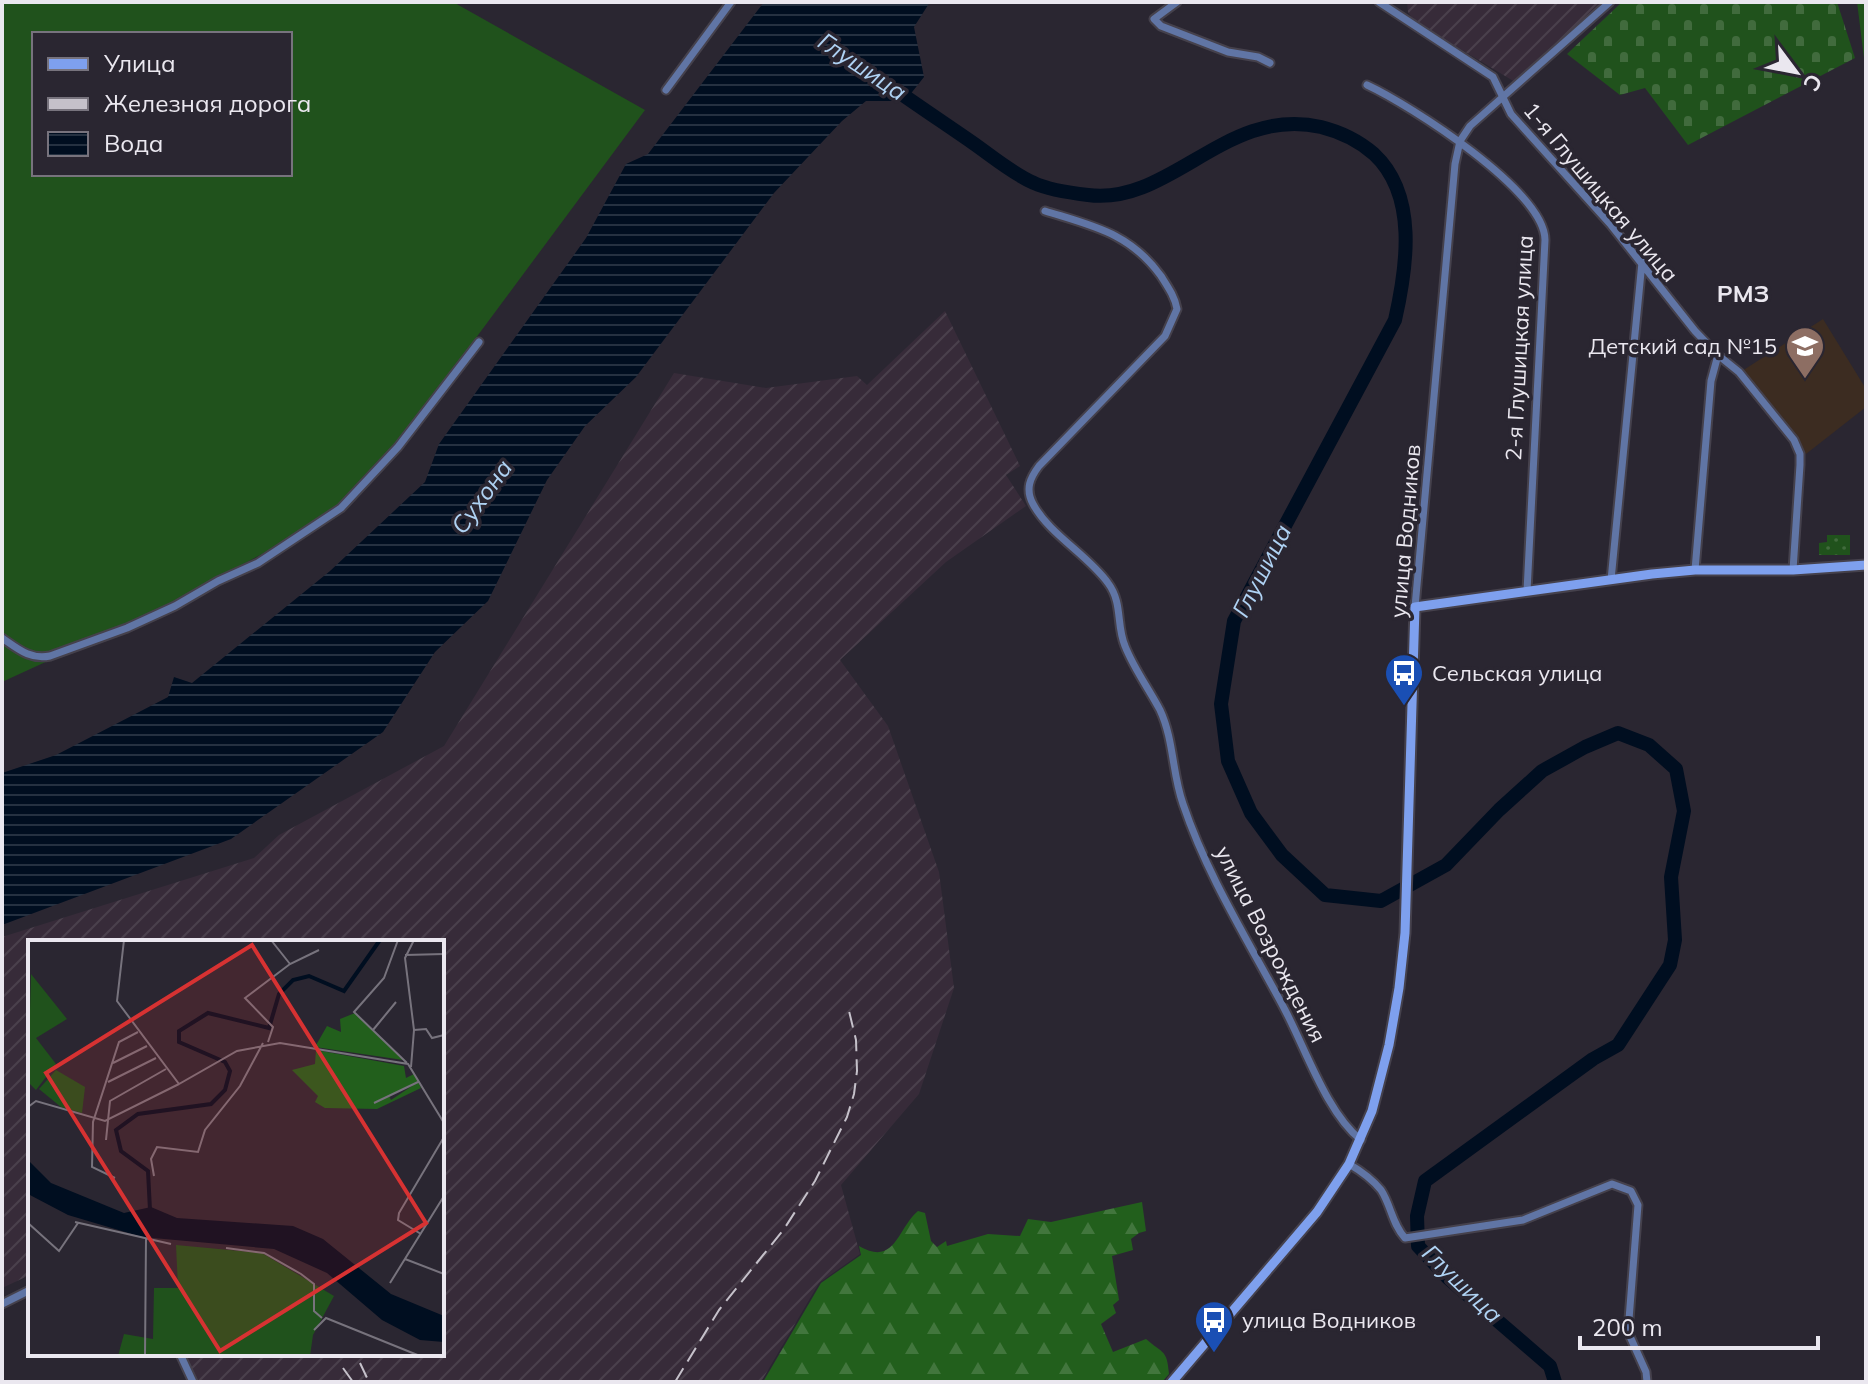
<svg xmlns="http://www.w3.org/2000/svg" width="1868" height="1384" font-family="Mulish,sans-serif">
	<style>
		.industrial { fill: url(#industrial-furrows) }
		.education { fill: #3c2c21 }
		.forest { fill: url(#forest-firs) }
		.cemetery { fill: url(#cemetery-stones) }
		.park { fill: url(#park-dots) }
		.garden { fill: #20521c; fill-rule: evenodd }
		.water { fill: url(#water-rules) }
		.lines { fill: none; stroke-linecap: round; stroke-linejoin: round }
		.river { stroke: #000e20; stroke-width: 14 }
		.minor-casing { stroke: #45414c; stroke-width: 11 }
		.secondary-casing { stroke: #45414c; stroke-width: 13 }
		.minor { stroke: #6075a5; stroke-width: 7 }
		.secondary { stroke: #7ea0ee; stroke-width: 9 }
		.rail { stroke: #c5c1ca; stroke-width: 2; stroke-dasharray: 16 8; stroke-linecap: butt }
		.labels { text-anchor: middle; stroke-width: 7; stroke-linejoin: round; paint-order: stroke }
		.street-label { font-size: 22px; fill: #eae7ef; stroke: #2a2631 }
		.poi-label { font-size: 22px; fill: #eae7ef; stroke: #2a2631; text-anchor: start }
		.water-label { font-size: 24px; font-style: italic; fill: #afd2f3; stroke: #2a2631 }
		.neighbourhood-label { font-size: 24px; font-weight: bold; fill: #eae7ef; stroke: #2a2631 }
		.inset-river { fill: none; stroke: #000e20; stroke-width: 4 }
		.inset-road { fill: none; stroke: #77737d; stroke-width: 2 }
		.view { fill: #d73232; fill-opacity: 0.15; stroke: #d73232; stroke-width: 4 }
		.inset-edge { fill: none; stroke: #eae7ef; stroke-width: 4 }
	</style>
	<defs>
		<pattern id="industrial-furrows" width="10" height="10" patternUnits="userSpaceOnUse" patternTransform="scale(2)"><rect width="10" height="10" fill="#372b39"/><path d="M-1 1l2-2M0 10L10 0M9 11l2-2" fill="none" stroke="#4a404c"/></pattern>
		<pattern id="forest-firs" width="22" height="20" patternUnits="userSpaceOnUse" patternTransform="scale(2)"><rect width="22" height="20" fill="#225f1c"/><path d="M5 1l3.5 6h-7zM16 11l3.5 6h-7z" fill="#42763d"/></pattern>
		<pattern id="cemetery-stones" width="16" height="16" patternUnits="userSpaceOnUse" patternTransform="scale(2)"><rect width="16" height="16" fill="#20521c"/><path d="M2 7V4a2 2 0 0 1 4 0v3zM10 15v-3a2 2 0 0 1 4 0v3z" fill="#416b3d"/></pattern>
		<pattern id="park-dots" width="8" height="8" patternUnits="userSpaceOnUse" patternTransform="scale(2)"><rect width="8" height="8" fill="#20521c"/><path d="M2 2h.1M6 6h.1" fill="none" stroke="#416b3d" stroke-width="1.8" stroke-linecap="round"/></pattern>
		<pattern id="water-rules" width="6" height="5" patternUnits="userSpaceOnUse" patternTransform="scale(2)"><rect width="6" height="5" fill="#000e20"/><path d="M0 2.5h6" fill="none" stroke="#253141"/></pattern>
	</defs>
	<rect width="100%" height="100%" fill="#2a2631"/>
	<path class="industrial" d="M1407,2H1604L1515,82L1414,21L1408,12Z
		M945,311L1020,466L1006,475L1026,506L946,562L840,660L888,726L939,872L954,988L919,1094L841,1185L860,1254L819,1283L761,1382H195L181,1354H442V942H30V1275L2,1288V937L254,858L279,835L444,746L674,373L766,388L857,376L867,385Z"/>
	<path class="education" d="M1823,319L1866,389V407L1806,454L1742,371Z"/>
	<path class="forest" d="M1142,1202L1146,1231L1139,1233L1131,1239L1133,1250L1112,1256L1119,1300L1113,1305L1116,1313L1101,1324L1113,1352L1146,1339C1163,1354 1167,1349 1169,1374L1162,1382H763L821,1283L861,1255L859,1246C895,1267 897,1229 918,1211L925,1213L931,1241L937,1247L946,1241L947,1246L988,1234L1020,1236L1028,1219L1051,1222Z"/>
	<path class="cemetery" d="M1622,2H1837L1855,58L1688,145L1645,88L1620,95L1567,54Z"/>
	<path class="park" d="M1827,535H1850V555H1819V543L1827,542Z"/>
	<path class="garden" d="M2,2H453L645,110L398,443L345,500L264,553L148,615L2,682ZM34,34H290V174H34Z
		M1857,2H1866V59L1864,58Z"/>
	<path class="water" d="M764,2H930L914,27L924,77L905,101H866L842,121L774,193L636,377L585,426L547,480L488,601L435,652L383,732L231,839L2,925V773L56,755L168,697L174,677L192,683L330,571L425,482L439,444L586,238L626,164L648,154Z"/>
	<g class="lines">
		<path class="river" d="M893,88C920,107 947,125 973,143C993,157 1013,174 1034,183C1049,190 1071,193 1088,195C1170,206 1227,105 1321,127C1341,132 1358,140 1374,154C1418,195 1407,267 1395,320L1234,621L1221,704L1228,761L1251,813L1282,855L1325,895L1381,901L1446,865L1499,810L1542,771L1585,747L1618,733L1649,745L1676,769L1684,811L1671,877L1675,940L1670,965L1618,1045L1593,1059L1425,1181L1417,1216L1418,1246L1448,1278L1550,1366L1555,1382"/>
		<g class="minor-casing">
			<path id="minor" d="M1177,2L1154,19L1161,26L1228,52L1258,57L1270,63
				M1379,2L1493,77L1511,114L1611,225L1695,331L1718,355L1739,372L1794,440L1800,454V465L1793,570
				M1367,85C1410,105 1545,191 1545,240L1527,591
				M666,90L731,2
				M1045,211C1093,226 1130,233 1161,276C1168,287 1175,297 1177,309L1165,336L1039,466C1030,478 1025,489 1033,504C1049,534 1088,555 1108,583C1123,603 1116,625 1125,646C1134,669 1149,689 1160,710C1174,740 1172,773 1183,804C1208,878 1249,942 1285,1010C1306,1050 1327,1113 1361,1140
				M1695,570L1711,381L1718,355
				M1611,580L1642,262
				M1415,607L1455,164L1460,141L1470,126L1610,2
				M2,638C18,649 30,660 50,656L127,628L175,606L218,581L258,563L341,508L398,447L479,342
				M1349,1164C1361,1171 1372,1179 1381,1190C1391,1205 1392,1224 1405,1238L1523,1220L1612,1184L1631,1191L1638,1205L1628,1332L1646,1372L1647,1382
				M2,1304L30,1290
				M180,1354L193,1382"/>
		</g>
		<g class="secondary-casing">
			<path id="secondary" d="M1172,1382L1317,1212L1349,1164L1372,1111L1389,1045L1399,988L1405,933L1415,607L1652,574L1695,570H1793L1866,565"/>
		</g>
		<use href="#minor" class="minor"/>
		<use href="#secondary" class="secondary"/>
		<path class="rail" d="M360,1363L369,1382
			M343,1368L353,1382
			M675,1382L719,1310L784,1229L815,1181L847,1117L854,1094L857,1071L856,1040L849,1011"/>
	</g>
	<defs>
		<g id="school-pin" transform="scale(2)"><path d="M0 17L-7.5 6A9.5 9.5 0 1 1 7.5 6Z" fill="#8d6e63" stroke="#2a2631"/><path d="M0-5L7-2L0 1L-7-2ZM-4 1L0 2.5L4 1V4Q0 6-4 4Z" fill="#fff"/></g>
		<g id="bus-pin" transform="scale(2)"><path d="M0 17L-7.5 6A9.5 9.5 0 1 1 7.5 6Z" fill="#1a4fb4" stroke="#2a2631"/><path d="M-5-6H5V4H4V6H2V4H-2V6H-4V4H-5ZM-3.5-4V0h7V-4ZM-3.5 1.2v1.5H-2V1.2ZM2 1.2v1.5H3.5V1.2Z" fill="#fff"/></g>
	</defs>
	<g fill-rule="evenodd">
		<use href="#school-pin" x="1805" y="346"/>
		<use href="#bus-pin" x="1404" y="673"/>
		<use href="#bus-pin" x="1214" y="1320"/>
	</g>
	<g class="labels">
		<g class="street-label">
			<text transform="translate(1601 192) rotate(50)" y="8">1-я Глушицкая улица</text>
			<text transform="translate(1519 348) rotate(-87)" y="8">2-я Глушицкая улица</text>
			<text transform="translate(1405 531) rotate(-85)" y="8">улица Водников</text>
			<text transform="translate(1271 944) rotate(63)" y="8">улица Возрождения</text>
		</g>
		<g class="poi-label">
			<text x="1777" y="354" text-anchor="end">Детский сад №15</text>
			<text x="1432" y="681">Сельская улица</text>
			<text x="1242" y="1328">улица Водников</text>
		</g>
		<g class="water-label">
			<text transform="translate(862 67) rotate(34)" y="8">Глушица</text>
			<text transform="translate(482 497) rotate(-54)" y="8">Сухона</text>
			<text transform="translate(1262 571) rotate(-63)" y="8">Глушица</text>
			<text transform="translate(1462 1284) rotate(44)" y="8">Глушица</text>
		</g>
		<g class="neighbourhood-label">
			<text x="1743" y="302">РМЗ</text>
		</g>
	</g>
	<g transform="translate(28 940)">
		<rect width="416" height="416" fill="#2a2631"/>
		<path d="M327,73L375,120L287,107L299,86L313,92L312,79ZM288,110L376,126L378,138L386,134L390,141L361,156L363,160L390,142L393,148L349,169L297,168L287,162L290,156L264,130L287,124Z" fill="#225f1c"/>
		<path d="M28,130L57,147L54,173L33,167L11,149Z" fill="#20521c"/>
		<path d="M3,34L39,79L8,98L28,124L8,150L0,142ZM148,305L234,313L306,356L285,395L282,416H90L96,394L125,399L126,348H150Z" fill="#20521c"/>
		<path d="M0,220L23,243L96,273L123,267L149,278L265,286L295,299L363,354L416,376V402L392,400L354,380L299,333L246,309L114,297L40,275L0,254Z" fill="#000e20"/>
		<path class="inset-river" d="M122,270L120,231L93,211L88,190L110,174L183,164L197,150L202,131L197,122L151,102V91L180,73L241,88L251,54L265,40L281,36L316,51L352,0"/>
		<path class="inset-road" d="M96,0L89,61L151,144L209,111L252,103L380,124L416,183M243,0L262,24M370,0L356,38L326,72L379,123M377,15L416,14M345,90L368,62M386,90L398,89L404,98L416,95M240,102L245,87L217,58L262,24L291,10M85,123L119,106M383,127L386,90L377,18L386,0M80,142L128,118M346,163L390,142M0,167L8,161L77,181L151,144M78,200L82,161L138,129M126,236L123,219L129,207L170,212L177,190L212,146L235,103M87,238L64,227L65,182L91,102L110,92M47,282L143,304M0,283L31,311L50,283M393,294L370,280L371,273L416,197M198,308L236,313L273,334L286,344V371L294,378M377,319L416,334M362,343L416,256M286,390L298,378L392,416M117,416L118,298"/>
		<path class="view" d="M224,5L398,283L192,411L18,133Z"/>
		<rect width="416" height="416" class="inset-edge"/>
	</g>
	<rect width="1868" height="1384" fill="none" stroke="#eae7ef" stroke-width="8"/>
	<rect x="32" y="32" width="260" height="144" fill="#2a2631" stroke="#77737d" stroke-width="2"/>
	<rect x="48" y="58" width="40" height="12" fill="#7ea0ee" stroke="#77737d" stroke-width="2"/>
	<text x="104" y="72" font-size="24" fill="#eae7ef">Улица</text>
	<rect x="48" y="98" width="40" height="12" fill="#c5c1ca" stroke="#77737d" stroke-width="2"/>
	<text x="104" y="112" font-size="24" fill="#eae7ef">Железная дорога</text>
	<rect x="48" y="132" width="40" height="24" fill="url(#water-rules)" stroke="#77737d" stroke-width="2"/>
	<text x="104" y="152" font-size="24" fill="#eae7ef">Вода</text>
	<g transform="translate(1796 72) rotate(122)" stroke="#2a2631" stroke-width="6" paint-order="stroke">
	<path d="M0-6L14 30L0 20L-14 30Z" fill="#eae7ef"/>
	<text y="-12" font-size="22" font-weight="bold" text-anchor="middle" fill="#eae7ef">С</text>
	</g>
	<path d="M1580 1336v12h238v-12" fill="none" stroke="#eae7ef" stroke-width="4"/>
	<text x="1592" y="1336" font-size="24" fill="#eae7ef" stroke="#2a2631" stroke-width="6" paint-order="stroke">200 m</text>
</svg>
